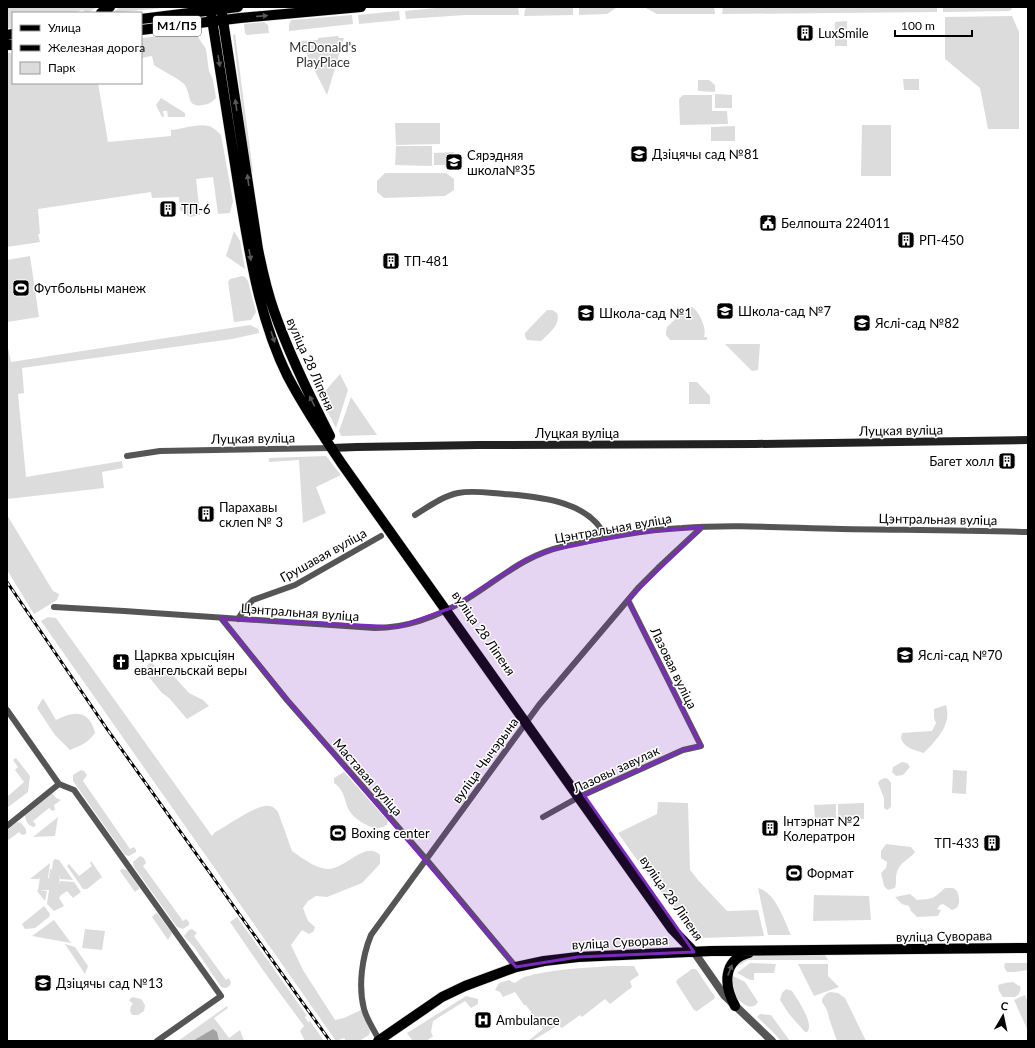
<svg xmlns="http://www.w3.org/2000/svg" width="1035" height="1048" font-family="Lato,sans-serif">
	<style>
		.green { fill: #dcdcdc }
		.water { fill: #a3a3a3 }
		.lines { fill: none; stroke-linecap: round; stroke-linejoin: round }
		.primary-casing { stroke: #dbdbdb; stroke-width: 11 }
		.trunk-casing { stroke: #dbdbdb; stroke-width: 11 }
		.minor { stroke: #555; stroke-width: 6 }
		.tertiary { stroke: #555; stroke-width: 8 }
		.secondary { stroke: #222; stroke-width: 8 }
		.primary { stroke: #000; stroke-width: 10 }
		.trunk { stroke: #000; stroke-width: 10 }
		.rail-casing { stroke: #000; stroke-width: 3 }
		.rail { stroke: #fff; stroke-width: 1.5; stroke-dasharray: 4.5; stroke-linecap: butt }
		.oneway { fill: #595959 }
		.marked { fill: #7b2cbf; fill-opacity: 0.2; stroke: #7b2cbf; stroke-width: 3; stroke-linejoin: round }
		.labels { text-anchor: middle; stroke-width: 3; stroke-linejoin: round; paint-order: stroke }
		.shield { fill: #fff; stroke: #4c4c4c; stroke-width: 1 }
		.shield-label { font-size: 12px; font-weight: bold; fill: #000 }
		.poi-label { font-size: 13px; fill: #000; stroke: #fff; text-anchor: start }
		.park-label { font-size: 13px; fill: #333; stroke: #fff }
		.street-label { font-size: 13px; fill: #000; stroke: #fff }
	</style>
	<rect width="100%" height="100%" fill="#fff"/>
	<path class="green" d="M7,7H98L87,13L82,10L74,13H13V28H7Z
		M120,7H173L112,13Z
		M446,7H518L519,15H466L406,19L405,11Z
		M527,7H573V15L524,16L525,10Z
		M579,7L616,8L607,14L579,15Z
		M644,7H714L715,14H657Z
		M723,7H937V12L722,14Z
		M943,7H1012L1011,10L1008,11L943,12Z
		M399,11L400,20L359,24L358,15Z
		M352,15L353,24L289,31V25L291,20Z
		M1012,16L1019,32V129H988L980,88L945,59V17Z
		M847,21V46H835V22Z
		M264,22L268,25L269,33L247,35L245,33L244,24Z
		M197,32L198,37L206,49L209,71L213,80L216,98C211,103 209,104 203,105C185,108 192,93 184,84C177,77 162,71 154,65L152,56L141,58V38Z
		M235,34L253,172L250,170L233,35Z
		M338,36L339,38H344L327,95L300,41L318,40V38Z
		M7,53H13V83H98L108,142L171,136V130C182,129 198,123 209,126C213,127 218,132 221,135L233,201L230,213L218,214L213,177L196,179L200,215L190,217L180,210L179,197L152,198L151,192L38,209L40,234H38L40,242L7,247Z
		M903,79H919V90H904Z
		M698,80H709L715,85V92L698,91Z
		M715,94L732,95V108H715Z
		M683,95H712V111H727L728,124L680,125L679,99Z
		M161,98L185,113V117H168L167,111H163L164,117H162L156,105Z
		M395,123H440V144L396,145Z
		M862,125H891V176H861Z
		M735,126V141H711V127Z
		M396,146H432V166L395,165Z
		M454,152L455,165H434V153Z
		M385,173H446L454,179V190L445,196L384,198L377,192V181Z
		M234,231L240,241L245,269L226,256Z
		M30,256L39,317L7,322V260Z
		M242,276L245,277L248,281L256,312L251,320L234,322L228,282L230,279Z
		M692,307C700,312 707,329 704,337H707V340H670L666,335V332L667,327L687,308Z
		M547,310H552L557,313C561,325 549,333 541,341L527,340L525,336V333Z
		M250,325L258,329L259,333L232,339L22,368L24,393L18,394L26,477L122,461L123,468L102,472L104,488L7,499V343L11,362Z
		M725,344H760L758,370L752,371Z
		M340,374L348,390L336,428L320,397Z
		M689,382H697L710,396V404H689Z
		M351,397L377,435L341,436L339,431Z
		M326,456L341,475L316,487L326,513L303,523L299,460L269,462V458Z
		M7,515L53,591L59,594L57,600L34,614L7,570Z
		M48,617L56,618L212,836L214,833C225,827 254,807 265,806C271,805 274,807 278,812L292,851C302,858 315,868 327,869C345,870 365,840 380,855V864L362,883L327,897L316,896L308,901L303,908L308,921L315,927L314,931L309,934L302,930L291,945L303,970L335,1020L344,1018L361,1010L370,1031L369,1035L359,1041H346L344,1038L336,1041L41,621Z
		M151,661L158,671L168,670L189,693L203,700L209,706L187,719L169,698L162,693L144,671Z
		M43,698L56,720C74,710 90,710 95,733C88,743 80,746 70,750L55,735L37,708Z
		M946,705C952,725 937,739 924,753C914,750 904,748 901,738L902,733L932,731L936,723L934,718V709Z
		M16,758L30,776L28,792L7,808V797L24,782L15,770L18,767L13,760Z
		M902,762L907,763L910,767L903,775L896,776L892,772L893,767Z
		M81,770L84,771L87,775L83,781L130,849L134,847L136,850V852L129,856L125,855L73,781V775Z
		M953,770L967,771L966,794L952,793Z
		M344,772L388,821L387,825C384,826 381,828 378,828C369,828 356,820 351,813C343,802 347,792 334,783V778Z
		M885,778L888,779L891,783V807L887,810L884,808V798L878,783L880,780Z
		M52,793L56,798L61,800L54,805L55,810L52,811L49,808L33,821L36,825L34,827C28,826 26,821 25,816V814Z
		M658,802L688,803L690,870L698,880L727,911L758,910L764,936L700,938L652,881L618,833L657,814Z
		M864,803V819H838V804Z
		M836,804V819L815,820L814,805Z
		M58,817L55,836L33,837Z
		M17,822L21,823L26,829V834L22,835L19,832L7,841V830Z
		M886,844L911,847L915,852C910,859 899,863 897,872C895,877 897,882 895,888L888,890L884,886L881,873L886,868L887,862L881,858V851Z
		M140,856L144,858L146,863L143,866L183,921L186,919L189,922V925L183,929L177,927L134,867L133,862Z
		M55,859L59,860L73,880L60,879V874L59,885L60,881L74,882L81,892L73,898L67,891L61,895L59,898L64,906L54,911L47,904L49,890H40L47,891L45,901L37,891L38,890L40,877L39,879H30L50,863L48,878H41H49L50,869L58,870L52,869L53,861Z
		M91,861L102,877L87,889H83L67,866L69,864L79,876L92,866L90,863Z
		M122,869L127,870L139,887V889L135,892L120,871Z
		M758,888C776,893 784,920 791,935H768Z
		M945,888H953L957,891C960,899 961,908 952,910L943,904L940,905L937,909L941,910L938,916L917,917L911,911L909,906L902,904L895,897L910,894L917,900C923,899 929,900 934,897C938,895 941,891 945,888Z
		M814,895L869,896L871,920L813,921Z
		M44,906L50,914L49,917L35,928L25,929L22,924Z
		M156,913L158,914L172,933L168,940L152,917Z
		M237,917L307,1016L305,1017L308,1022L310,1021L324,1041H305L300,1031L304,1026L265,973L230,922Z
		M54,920L71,943L32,936Z
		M85,929L105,931L102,950L82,948Z
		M192,929L197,933L194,936L226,980L229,978L231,983C229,988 225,989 221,987L194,947L184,936L189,930Z
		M65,944L75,947L88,966L85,974Z
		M751,955H825L828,960H748L733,969V965Z
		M750,963L776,964L774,973H754V980H750L737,973Z
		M1005,963H1028V970L1015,972H1007L1004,967Z
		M798,964H828V976L839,987L814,996Z
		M612,966H634L639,975L630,981L632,987L610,1004L605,999L582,1017L580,1015L562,1028L558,1025L532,1041H528L543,1029L526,1005H524L515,992L503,997L500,992L495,990L499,983L509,980L514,983C518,982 521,978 524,977C552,969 583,968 612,966Z
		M692,969H696L715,997L714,999L697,1011L694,1010L676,982L678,979Z
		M731,975L745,982L758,1002C750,1014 739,1000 733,994Z
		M1013,982L1021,987L1019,994L1015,997H1003L999,991L998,985L1005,983Z
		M786,989L792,991C797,999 815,1024 807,1032H805L789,1014L780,1000L782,993Z
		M830,992L838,993L845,998L866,1041H837L830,1021L827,1010L822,1002V999L826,994Z
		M1025,995L1028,1002V1031L1014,1000Z
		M466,996L478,999V1004L471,1008L465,1001L433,1021L431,1032L433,1036L432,1037L426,1041H413L407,1033Z
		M132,997L141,999L145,1005L144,1011L138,1015H132L130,1011L131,1006L133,1004L129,1000Z
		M227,1006L228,1008L214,1018L229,1038L240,1030L244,1041H178Z
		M760,1014L771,1015L790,1041H781L772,1031L757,1017Z"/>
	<path class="water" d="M213,1029L217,1032L219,1041H193Z"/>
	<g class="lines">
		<g class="primary-casing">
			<path id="primary" d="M221,7L258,249C262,269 267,291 274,311C289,354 309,395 330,436
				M211,13C221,74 230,135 240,196C250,257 260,321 288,377C304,407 323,436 342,464L672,929L694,952
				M735,1006C724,986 722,960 749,953
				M378,1041L442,997L465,986L516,967L544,961L578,957L711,951L1028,948"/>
		</g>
		<g class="trunk-casing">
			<path id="trunk" d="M101,13L110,7
				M141,19L238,7
				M141,30L240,18L361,7
				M7,35L13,34
				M7,45H13"/>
		</g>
		<path class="minor" d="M127,456L160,451L331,448
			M415,515C428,507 443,496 458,493C473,490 489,493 504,494C538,497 590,500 606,538
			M54,607L124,611L375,628C408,628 439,616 467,599C501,578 524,555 565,546C603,538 643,530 682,528C735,524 789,528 841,529C904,530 966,530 1028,532
			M221,618L287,700L426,859L516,967
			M238,619L246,607L253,600L295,585L381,536
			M7,710L59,784
			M59,784L74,790L221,996L157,1041
			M543,817L579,797L683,750L701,746L628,600
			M7,826L59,784
			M379,1040C374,1030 367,1020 364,1009C358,986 362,957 371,935L539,705L639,587L658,568L702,527"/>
		<path class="tertiary" d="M694,952L724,995L772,1041"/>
		<path class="secondary" d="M331,448L357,447L478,445L755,444L1028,440"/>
		<use href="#primary" class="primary"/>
		<use href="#trunk" class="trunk"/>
		<g class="rail-casing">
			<path id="rail" d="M7,582L107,729L330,1041"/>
		</g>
		<use href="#rail" class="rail"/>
	</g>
	<defs><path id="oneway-solid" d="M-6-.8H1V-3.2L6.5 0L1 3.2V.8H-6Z"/></defs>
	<g class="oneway">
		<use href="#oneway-solid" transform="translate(262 16) rotate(-5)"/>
		<use href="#oneway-solid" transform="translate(219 61) rotate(81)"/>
		<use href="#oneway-solid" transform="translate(236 105) rotate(-98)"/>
		<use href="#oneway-solid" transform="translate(248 180) rotate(-98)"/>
		<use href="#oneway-solid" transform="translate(250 255) rotate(80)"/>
		<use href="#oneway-solid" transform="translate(273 337) rotate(71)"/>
		<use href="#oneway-solid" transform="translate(312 401) rotate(-117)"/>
		<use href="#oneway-solid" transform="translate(730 970) rotate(-68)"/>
	</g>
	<path class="marked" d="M702,527L628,600L701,746L683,750L584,795L694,952L578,957L516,967L287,700L221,618L398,627L451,608L525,560L550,550L641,532Z"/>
	<defs>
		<g id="building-square" transform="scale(0.9)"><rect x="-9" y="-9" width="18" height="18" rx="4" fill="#000" stroke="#fff"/><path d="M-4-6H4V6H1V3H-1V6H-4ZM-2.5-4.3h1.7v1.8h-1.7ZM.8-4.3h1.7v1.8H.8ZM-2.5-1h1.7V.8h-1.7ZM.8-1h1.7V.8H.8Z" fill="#fff"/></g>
		<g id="school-square" transform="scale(0.9)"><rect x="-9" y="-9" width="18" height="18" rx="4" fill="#000" stroke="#fff"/><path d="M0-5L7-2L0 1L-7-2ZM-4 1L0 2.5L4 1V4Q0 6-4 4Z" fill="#fff"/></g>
		<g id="civic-square" transform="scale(0.9)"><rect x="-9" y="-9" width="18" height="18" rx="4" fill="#000" stroke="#fff"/><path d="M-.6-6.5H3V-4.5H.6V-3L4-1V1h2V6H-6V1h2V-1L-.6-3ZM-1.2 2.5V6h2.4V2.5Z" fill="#fff"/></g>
		<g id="stadium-square" transform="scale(0.9)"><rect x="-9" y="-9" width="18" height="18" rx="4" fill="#000" stroke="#fff"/><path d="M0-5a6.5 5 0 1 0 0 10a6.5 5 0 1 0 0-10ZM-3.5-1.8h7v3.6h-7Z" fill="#fff"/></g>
		<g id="church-square" transform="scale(0.9)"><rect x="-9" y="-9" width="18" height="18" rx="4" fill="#000" stroke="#fff"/><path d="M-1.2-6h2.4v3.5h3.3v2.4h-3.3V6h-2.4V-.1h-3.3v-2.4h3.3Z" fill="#fff"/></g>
		<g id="hospital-square" transform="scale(0.9)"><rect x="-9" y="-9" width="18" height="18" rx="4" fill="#000" stroke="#fff"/><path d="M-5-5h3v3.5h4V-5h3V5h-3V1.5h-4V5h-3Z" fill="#fff"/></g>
	</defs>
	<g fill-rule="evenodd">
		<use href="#building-square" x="805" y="33"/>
		<use href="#school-square" x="639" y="154"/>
		<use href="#school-square" x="454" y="162"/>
		<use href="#building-square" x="168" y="209"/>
		<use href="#civic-square" x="768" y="223"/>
		<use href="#building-square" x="906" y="240"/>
		<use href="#building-square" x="391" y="261"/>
		<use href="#stadium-square" x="21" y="288"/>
		<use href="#school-square" x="725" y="311"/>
		<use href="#school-square" x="586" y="313"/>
		<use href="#school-square" x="862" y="323"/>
		<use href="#building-square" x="1007" y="461"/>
		<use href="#building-square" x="206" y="514"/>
		<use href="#school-square" x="905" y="655"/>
		<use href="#church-square" x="121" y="662"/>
		<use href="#building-square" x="770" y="828"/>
		<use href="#stadium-square" x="338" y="833"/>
		<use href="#building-square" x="992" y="843"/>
		<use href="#stadium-square" x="794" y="873"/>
		<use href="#school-square" x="43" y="983"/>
		<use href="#hospital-square" x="483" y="1020"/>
	</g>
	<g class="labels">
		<rect class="shield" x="153" y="16" width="48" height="20" rx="3"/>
		<g class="shield-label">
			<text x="177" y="30">М1/П5</text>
		</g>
		<g class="poi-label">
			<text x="818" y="38">LuxSmile</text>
			<text x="652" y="159">Дзіцячы сад №81</text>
			<text x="467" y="160">Сярэдняя<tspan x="467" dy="15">школа№35</tspan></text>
			<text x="181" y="214">ТП-6</text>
			<text x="781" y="228">Белпошта 224011</text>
			<text x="919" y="245">РП-450</text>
			<text x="404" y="266">ТП-481</text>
			<text x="34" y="293">Футбольны манеж</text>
			<text x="738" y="316">Школа-сад №7</text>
			<text x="599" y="318">Школа-сад №1</text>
			<text x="875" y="328">Яслі-сад №82</text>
			<text x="994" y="466" text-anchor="end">Багет холл</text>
			<text x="219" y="512">Парахавы<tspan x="219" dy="15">склеп № 3</tspan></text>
			<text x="134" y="660">Царква хрысціян<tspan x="134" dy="15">евангельскай веры</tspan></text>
			<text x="918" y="660">Яслі-сад №70</text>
			<text x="783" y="826">Інтэрнат №2<tspan x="783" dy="15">Колератрон</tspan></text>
			<text x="351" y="838">Boxing center</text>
			<text x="979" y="848" text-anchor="end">ТП-433</text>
			<text x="807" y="878">Формат</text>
			<text x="56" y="988">Дзіцячы сад №13</text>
			<text x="496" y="1025">Ambulance</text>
		</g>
		<g class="park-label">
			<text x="323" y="52">McDonald's<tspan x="323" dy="15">PlayPlace</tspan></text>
		</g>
		<g class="street-label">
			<text transform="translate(311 364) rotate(66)" y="5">вуліца 28 Ліпеня</text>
			<text transform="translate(901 430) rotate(-1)" y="5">Луцкая вуліца</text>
			<text x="577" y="438">Луцкая вуліца</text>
			<text transform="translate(253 438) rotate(-1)" y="5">Луцкая вуліца</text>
			<text transform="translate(938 519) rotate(1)" y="5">Цэнтральная вуліца</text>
			<text transform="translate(613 528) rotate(-10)" y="5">Цэнтральная вуліца</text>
			<text transform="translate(323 555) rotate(-29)" y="5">Грушавая вуліца</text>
			<text transform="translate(300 612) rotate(4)" y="5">Цэнтральная вуліца</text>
			<text transform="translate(484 633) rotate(55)" y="5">вуліца 28 Ліпеня</text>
			<text transform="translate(674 668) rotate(64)" y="5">Лазовая вуліца</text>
			<text transform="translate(485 760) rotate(-54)" y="5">вуліца Чычэрына</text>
			<text transform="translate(616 769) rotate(-25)" y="5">Лазовы завулак</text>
			<text transform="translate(368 777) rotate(49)" y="5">Маставая вуліца</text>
			<text transform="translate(672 898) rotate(55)" y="5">вуліца 28 Ліпеня</text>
			<text transform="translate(944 936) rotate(-1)" y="5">вуліца Суворава</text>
			<text transform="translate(620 942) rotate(-3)" y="5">вуліца Суворава</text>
		</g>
	</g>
	<rect width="1035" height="1048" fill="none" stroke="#000000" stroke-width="16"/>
	<rect x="12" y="12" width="130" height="72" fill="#ffffff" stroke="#999999"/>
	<rect x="20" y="25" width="20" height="6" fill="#000000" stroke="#999999"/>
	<text x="48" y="32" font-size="12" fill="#000000">Улица</text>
	<rect x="20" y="45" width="20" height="6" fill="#000000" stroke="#999999"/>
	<text x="48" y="52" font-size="12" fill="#000000">Железная дорога</text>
	<rect x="20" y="62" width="20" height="12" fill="#dcdcdc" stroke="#999999"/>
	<text x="48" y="72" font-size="12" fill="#000000">Парк</text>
	<g transform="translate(1003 1016) rotate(9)" stroke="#ffffff" stroke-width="3" paint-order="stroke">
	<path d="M0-3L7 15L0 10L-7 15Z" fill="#000000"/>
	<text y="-6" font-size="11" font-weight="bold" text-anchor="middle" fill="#000000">С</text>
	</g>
	<path d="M895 30v6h77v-6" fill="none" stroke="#000000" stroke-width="2"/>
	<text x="901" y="30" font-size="12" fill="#000000" stroke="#ffffff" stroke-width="3" paint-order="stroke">100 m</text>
</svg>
